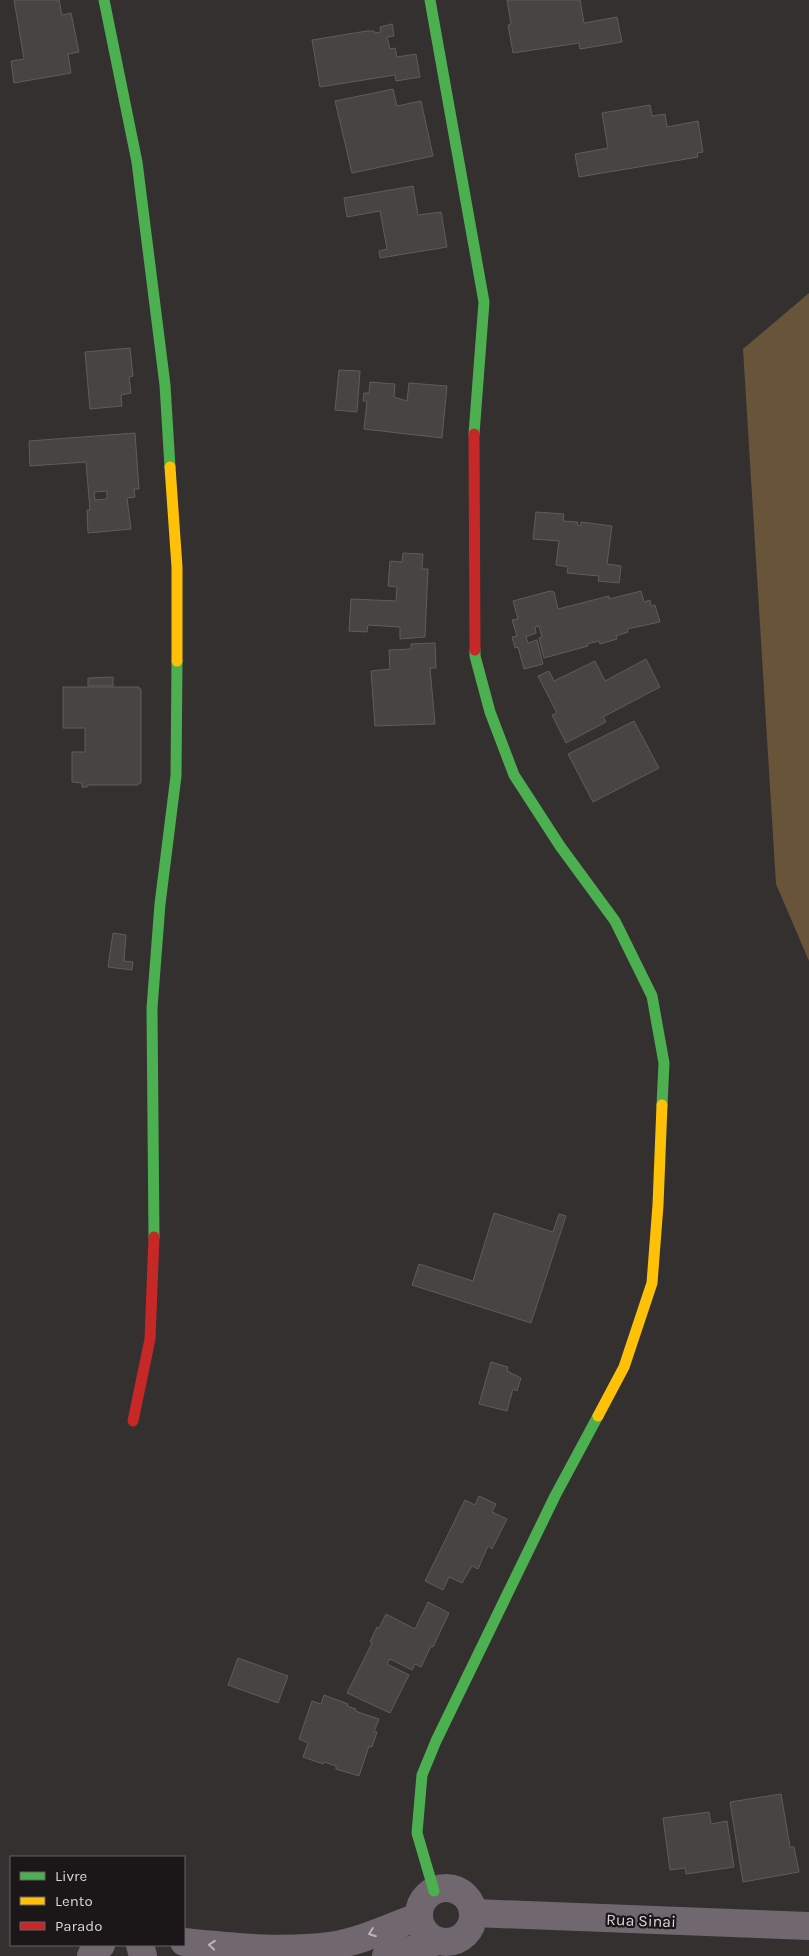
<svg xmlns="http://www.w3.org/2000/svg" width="809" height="1956" font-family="Karla,sans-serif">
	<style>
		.forest { fill: #685439 }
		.building { fill: #474444; stroke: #5f5c5b; fill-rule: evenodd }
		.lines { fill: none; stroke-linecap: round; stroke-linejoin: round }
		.street { stroke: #70686e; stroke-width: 28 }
		.fast { stroke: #4caf50; stroke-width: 11 }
		.slow { stroke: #ffc107; stroke-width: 11 }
		.jam { stroke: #c62828; stroke-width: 11 }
		.oneway { stroke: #bab4b7 }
		.labels { text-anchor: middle; stroke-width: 4.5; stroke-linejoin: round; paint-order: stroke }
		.street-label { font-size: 16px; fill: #dad5d6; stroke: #1b1718 }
	</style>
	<rect width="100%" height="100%" fill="#343030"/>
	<path class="forest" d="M809,293V961L776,884L743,349Z"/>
	<path class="building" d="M14,0H59L62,15L71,13L79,52L68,54L71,73L14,83L11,61L24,59Z
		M507,0H580L584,23L617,17L622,42L580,49L579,43L513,53L508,25L511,24Z
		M392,24L394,36L387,37L390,49L395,48L397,57L416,54L420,77L396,81L395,75L320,87L312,40L367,31H374L375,33L381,32L380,27Z
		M393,89L397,106L421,101L433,156L352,173L335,101Z
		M650,105L652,116L665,114L667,127L698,121L703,152L697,153L698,157L579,177L575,154L608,148L602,113Z
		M413,186L418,215L441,212L447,247L380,258L379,251L387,249L380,211L347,217L344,198Z
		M130,348L133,376L129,377L131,393L121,395L122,406L90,409L85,352Z
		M339,370L360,371L357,412L335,410Z
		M370,382L395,384L394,397L407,401L409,383L447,386L442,438L364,429L367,401H363L364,393H369Z
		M135,433L139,489H134L135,497L127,498L131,529L88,533L87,510H90L86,462L30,466L29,441ZM107,491V499L95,500L94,492Z
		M536,512L564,514L563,521L578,522L577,525L581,526V522L612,526L607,564L621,566L619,583L598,581L599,576L567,573L568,567L556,565L559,541L533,539Z
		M403,553L423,554L422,569H428L425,637L400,639V627L368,625L367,632L349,631L351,599L396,601L397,587L388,586L390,561L402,562Z
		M550,591L554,592L558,609L609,596V599L641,591L644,602L650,600L651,606L655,605L660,622L627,629L628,632L616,636L617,639L600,644L599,641L587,644L588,646L544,658L539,638L542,637L539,626L535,627L536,633L526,637L528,643L537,640L543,664L524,669L518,647L515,648L512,637L517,636L512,620L518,619L513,601Z
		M435,643L436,668H430L435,724L375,726L371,671L390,669L389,650L411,649V644Z
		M646,659L660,687L603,717L606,722L566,743L552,715L557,713L538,676L549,671L554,681L595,661L605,681Z
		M113,677V686H88V678Z
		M63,687H139V689H141V783H138V785H88L87,787H82V783L72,782V752H85V728H63Z
		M634,721L659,768L593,802L568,754Z
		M113,933L126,935L124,961L133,962L132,970L108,967Z
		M494,1213L553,1232L559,1214L566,1216L531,1323L412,1285L419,1264L473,1281Z
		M491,1362L508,1367L507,1371L521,1378L517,1391L513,1389L507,1411L479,1404Z
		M479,1496L496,1504L492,1512L507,1519L492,1549L488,1546L478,1569L472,1566L462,1583L449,1577L443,1590L425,1581L465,1500L475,1505Z
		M428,1602L449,1613L433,1647L431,1646L421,1667L415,1664L412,1670L390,1659L387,1664L409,1675L390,1713L347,1693L372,1643L370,1642L377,1627L379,1628L386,1614L415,1629Z
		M238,1658L288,1676L278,1703L228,1685Z
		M324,1695L348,1704L347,1706L356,1709L355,1711L379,1719L374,1732H377L372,1747L369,1746L359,1776L336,1769V1766L324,1762L323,1764L303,1757L308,1743L299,1739L312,1701L321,1704Z
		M781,1794L790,1847H794L799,1872L743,1882L730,1802Z
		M709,1812L711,1824L727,1821L734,1867L686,1874L685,1868L670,1870L663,1818Z"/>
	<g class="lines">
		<path class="street" d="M419 1915a27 27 0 1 1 54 0a27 27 0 1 1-54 0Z
			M473,1913L809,1926
			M184,1942C232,1947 281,1952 330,1946C360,1942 390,1927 418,1917
			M140,1945L143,1956
			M91,1956L95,1948L101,1945
			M386,1956L418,1948L437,1941"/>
		<path class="fast" d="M104,0L137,162L165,385L170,467
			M430,0L484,302L474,434
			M475,650V656L490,712L514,775L560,846L615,921L652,996L664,1063L662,1105
			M154,1237L152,1008L160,904L176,776L177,661
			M434,1891L417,1833L422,1775L436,1741L555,1496L598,1416"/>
		<path class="slow" d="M170,467L177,567V661
			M598,1416L624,1367L652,1283L658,1205L662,1105"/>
		<path class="jam" d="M474,434L475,650
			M133,1421L150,1339L154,1237"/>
	</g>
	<defs><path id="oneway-chevron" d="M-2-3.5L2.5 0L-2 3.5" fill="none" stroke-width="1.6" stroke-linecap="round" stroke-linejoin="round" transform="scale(1.25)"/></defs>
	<g class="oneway">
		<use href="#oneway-chevron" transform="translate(372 1933) rotate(160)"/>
		<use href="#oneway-chevron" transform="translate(212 1945) rotate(-175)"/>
	</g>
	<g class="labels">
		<g class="street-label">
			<text transform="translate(641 1920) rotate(2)" y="6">Rua Sinai</text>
		</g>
	</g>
	<rect x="10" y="1856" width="175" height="90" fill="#1b1718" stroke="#676364"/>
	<rect x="20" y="1872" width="25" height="8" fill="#4caf50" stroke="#676364"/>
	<text x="55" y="1881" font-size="15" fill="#dad5d6">Livre</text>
	<rect x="20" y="1897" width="25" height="8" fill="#ffc107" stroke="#676364"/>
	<text x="55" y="1906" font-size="15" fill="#dad5d6">Lento</text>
	<rect x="20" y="1922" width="25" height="8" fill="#c62828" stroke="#676364"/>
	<text x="55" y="1931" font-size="15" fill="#dad5d6">Parado</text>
</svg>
